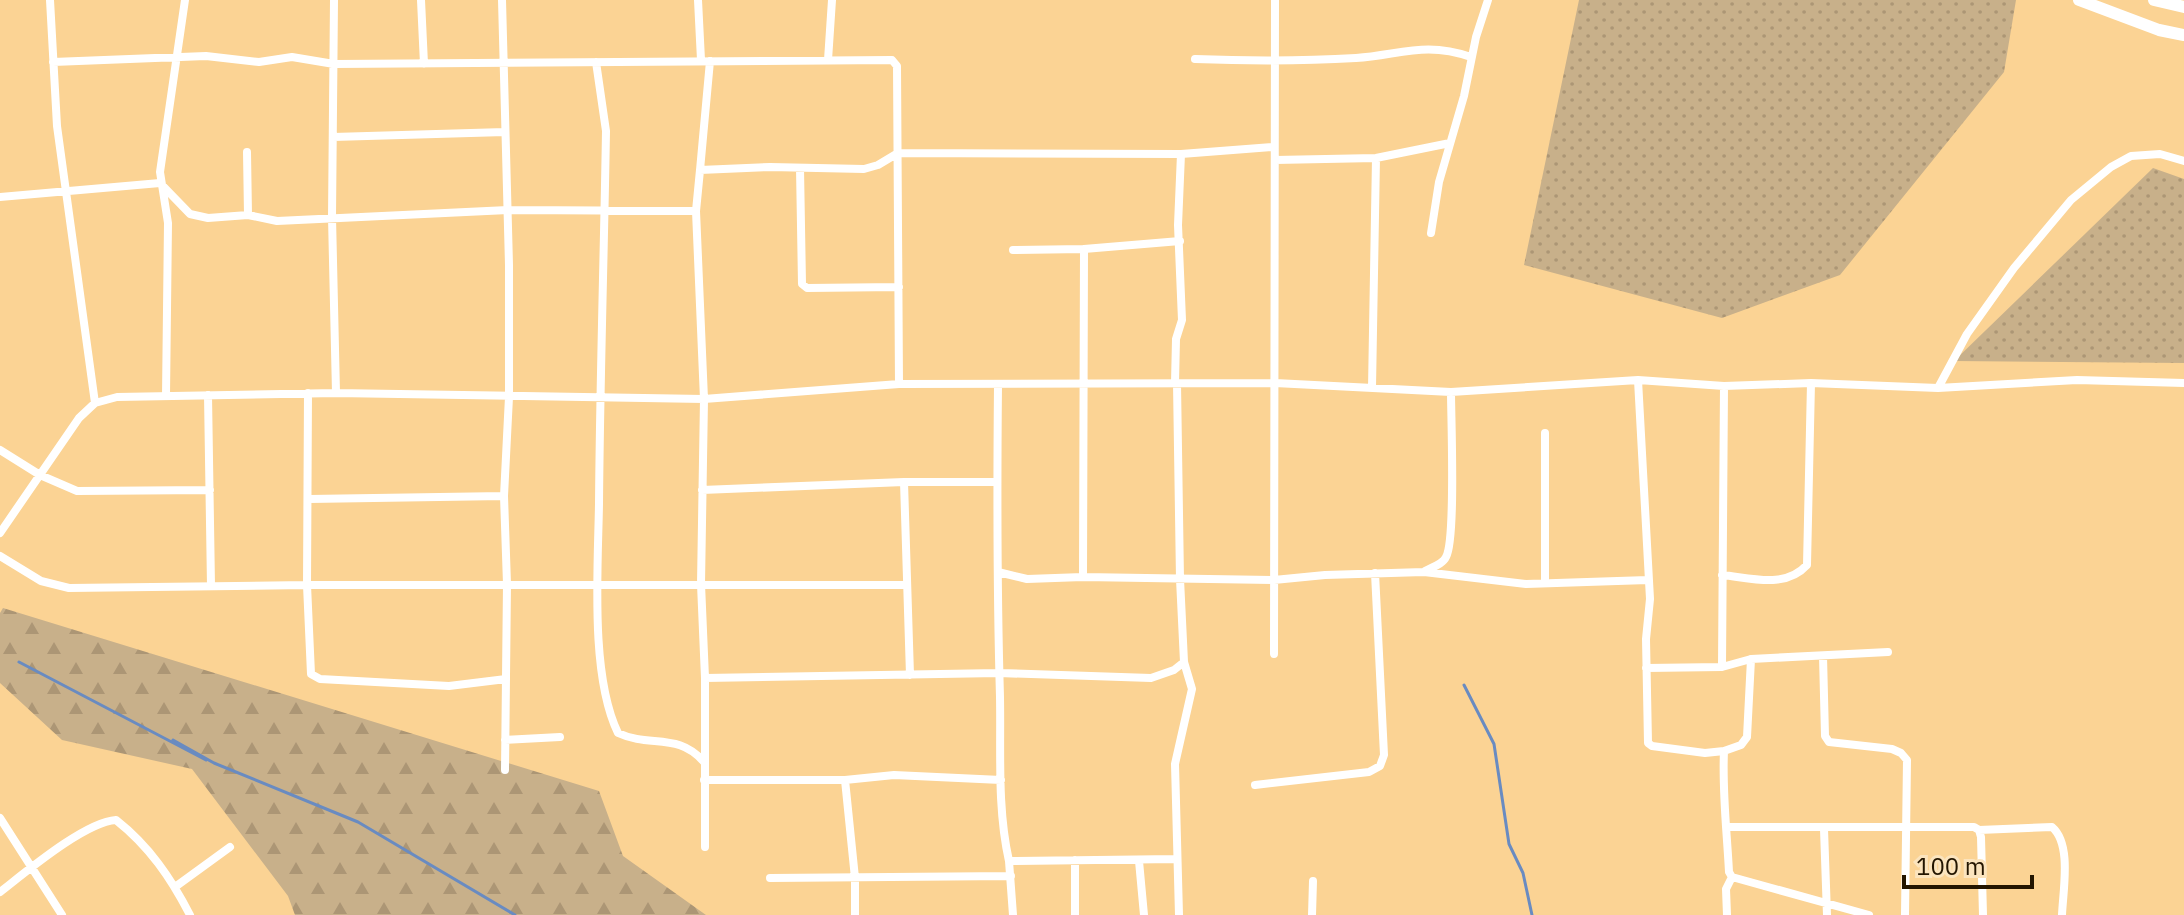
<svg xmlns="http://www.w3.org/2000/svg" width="2184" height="915" font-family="'IBM Plex Sans',sans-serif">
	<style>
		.grass { fill: url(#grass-dots) }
		.forest { fill: url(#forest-firs) }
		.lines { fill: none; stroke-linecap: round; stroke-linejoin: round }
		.stream { stroke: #698bc1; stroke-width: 3 }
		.minor { stroke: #fff; stroke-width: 8 }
		.trunk { stroke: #fff; stroke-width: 12 }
	</style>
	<defs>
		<pattern id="grass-dots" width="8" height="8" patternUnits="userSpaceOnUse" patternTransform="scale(2)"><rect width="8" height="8" fill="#c8b08a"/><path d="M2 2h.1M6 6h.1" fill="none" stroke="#ac9675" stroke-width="1.8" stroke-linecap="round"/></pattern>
		<pattern id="forest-firs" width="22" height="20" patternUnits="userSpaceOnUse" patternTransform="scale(2)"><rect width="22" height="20" fill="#c8b08a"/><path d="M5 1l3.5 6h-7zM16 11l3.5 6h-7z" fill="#ac9675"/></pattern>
	</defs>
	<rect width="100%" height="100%" fill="#fbd394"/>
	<path class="grass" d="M1579,0H2016L2004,72L1840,275L1722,318L1524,265Z
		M2153,168L2184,179V363L1954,361Z"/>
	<path class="forest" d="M3,608L599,791L623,856L706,915H295L288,896L192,769L62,740L0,683V613Z"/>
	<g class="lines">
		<path class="stream" d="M19,662L206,760L173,740L214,763L358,822L515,915
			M1464,685L1494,744L1509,844L1523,873L1532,915"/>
		<path class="minor" d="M50,0L57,126L95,403
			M334,0L332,217L336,393
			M421,0L424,64
			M502,0L509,265V397L504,496L507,584L505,770
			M698,0L701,60
			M1195,59C1248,61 1303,61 1356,58C1400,55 1425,41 1471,57
			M828,60L832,0
			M53,62L206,56L259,62L292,57L334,64L892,60L897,66L899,384
			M596,62L606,131C604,255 600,380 599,504C598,568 590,676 618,733C650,748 678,732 704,762
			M333,137L505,132
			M247,152L248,215
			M1275,160L1376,158L1450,143
			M800,168L802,284L807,288L899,287
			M700,170L710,61
			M0,197L160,183L190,214L208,218L248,215L277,221L508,210L696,211L700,170L770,167L864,169L878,165L898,153L1181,154L1273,147
			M1431,233L1439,182L1464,96L1476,37L1488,0
			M1013,250L1084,249
			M1638,380L1650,599L1646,639L1648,743L1652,746L1705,753L1724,751C1722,792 1727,832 1729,872L1732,877L1869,915
			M1175,383L1176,339L1182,320L1178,225L1181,154
			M1177,383L1180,579L1184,662L1192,689L1175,764L1179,915
			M998,385C997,489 997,593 1000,697C1001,751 997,808 1009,861
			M1724,386L1722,667L1751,659L1747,737L1741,745L1724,751
			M1372,388L1376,158
			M1938,388L2077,380L2184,383
			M308,393L307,585L311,674L320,679L449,686L506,679
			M208,395L211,586
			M166,396L168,223L160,172L185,0
			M1545,433V583
			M0,450L40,475L77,491L210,490
			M904,482L910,675
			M702,490L904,482H997
			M309,499L504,496
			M0,533L79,418L95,403L117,397L336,393L704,399L696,211
			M0,556L41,581L69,588L307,585H906
			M1425,571C1432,567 1443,564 1446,557C1456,540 1451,419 1451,392
			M998,572L1027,579L1083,577L1274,580L1325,575L1424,572L1526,584L1648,580
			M1722,575C1752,578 1785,589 1807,565L1811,383
			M1083,577L1084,249L1180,241
			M1274,654L1275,0
			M1823,656L1825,736L1829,742L1892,749L1901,753L1907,760L1905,915
			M1751,659L1888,652
			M1646,668L1722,667
			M705,678L999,673L1151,678L1174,670L1184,662
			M505,740L560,737
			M704,780H845L894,775L1001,780
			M845,780L855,878V915
			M1255,785L1369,772L1380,766L1384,755L1375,573
			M0,818L62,915
			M1727,827H1974L1979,830L1981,837L1983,915
			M1824,829L1827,915
			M1979,830L2052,827C2072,844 2063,890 2062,915
			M705,847V678L701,584L704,399L899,384L1275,383L1451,392L1638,380L1724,386L1811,383L1938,388L1967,334L2014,268L2071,200L2111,167L2131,156L2160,154L2184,161
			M1075,860V915
			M1139,861L1144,915
			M770,878L1011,876
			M175,887L230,847
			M0,892C27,871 85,822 116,820C149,846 171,878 190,915
			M1013,915L1009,861L1176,859
			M1312,915L1313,881
			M1727,915L1726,889L1732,877"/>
		<path class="trunk" d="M2079,0L2159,30L2184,35
			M2154,0L2184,7"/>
	</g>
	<path d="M1904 875v12h128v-12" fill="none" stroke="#231500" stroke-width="4"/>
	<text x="1916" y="875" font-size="24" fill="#231500" stroke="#fbe4be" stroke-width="6" paint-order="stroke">100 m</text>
</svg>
